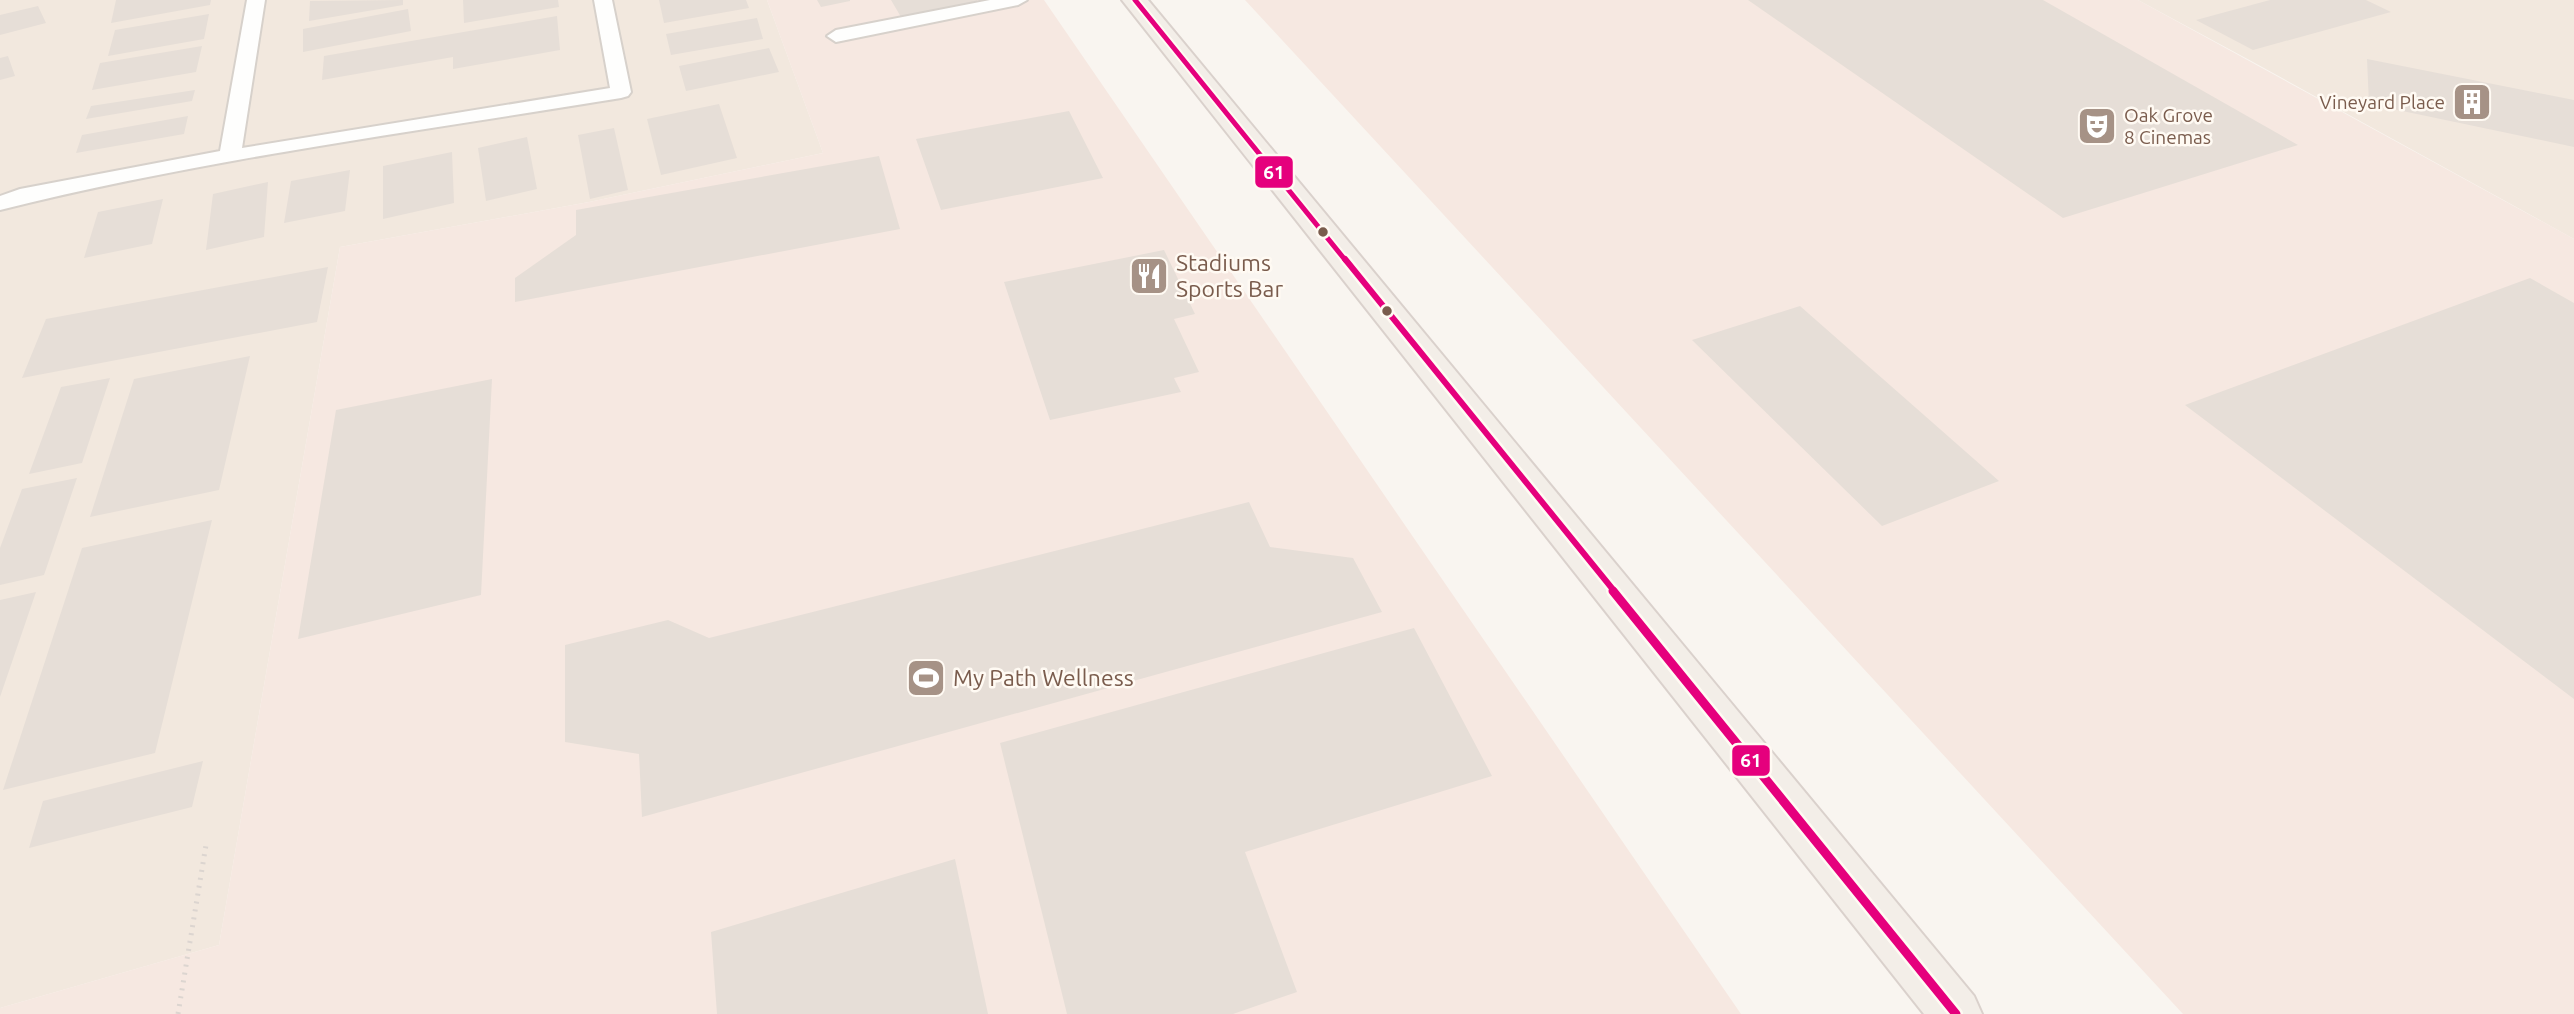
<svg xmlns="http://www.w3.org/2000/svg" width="2574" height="1014" font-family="Ubuntu,sans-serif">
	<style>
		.residential { fill: #f2e8de }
		.commercial { fill: #f6e8e1 }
		.building { fill: #e6ded7 }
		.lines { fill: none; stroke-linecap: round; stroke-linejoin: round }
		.service-casing { stroke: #d7d1cb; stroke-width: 4 }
		.primary-casing { stroke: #dad1cc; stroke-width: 4 }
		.path { stroke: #dcd5d0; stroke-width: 5; stroke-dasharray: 2 6; stroke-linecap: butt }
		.service { fill: #fefefd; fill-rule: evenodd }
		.primary { fill: #f3eee8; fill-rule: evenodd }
		.bus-1-far2-casing { stroke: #fffaf3; stroke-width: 9 }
		.bus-1-far1-casing { stroke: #fffaf3; stroke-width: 11 }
		.bus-1-casing { stroke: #fffaf3; stroke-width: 14 }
		.bus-1-far2 { stroke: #e5007d; stroke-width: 5 }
		.bus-1-far1 { stroke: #e5007d; stroke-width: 6 }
		.bus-1 { stroke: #e5007d; stroke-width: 9 }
		.bus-dot { fill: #7a5c4d; stroke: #fffaf3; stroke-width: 2.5 }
		.labels { text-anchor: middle; stroke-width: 5; stroke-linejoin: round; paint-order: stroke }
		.far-poi-label { font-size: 19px; fill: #7a5c4d; stroke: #fffaf3; text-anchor: end }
		.poi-label { font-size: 23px; fill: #7a5c4d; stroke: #fffaf3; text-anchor: start }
		.line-badge { stroke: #fffaf3; stroke-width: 2.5 }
		.badge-label { font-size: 19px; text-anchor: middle; font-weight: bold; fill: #fff }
	</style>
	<rect width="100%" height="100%" fill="#f9f5f0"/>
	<path class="residential" d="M0,0H767L823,153L589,202L340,247L219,945L0,1008Z
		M2138,0H2574V239L2253,62Z"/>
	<path class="commercial" d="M767,0H1044L1741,1014H0V1008L219,945L340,247L589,202L823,153Z
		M1245,0H2138L2574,239V1014H2183Z"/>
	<path class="building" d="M116,0H211L210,5L111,23Z
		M403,0V5L309,21L310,1Z
		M463,0H558L559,7L464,23Z
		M659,0H746L749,8L664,23Z
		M817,0H850V1L821,7Z
		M891,0H977V1L901,17Z
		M1748,0H2043L2298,145L2063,218Z
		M2270,0H2366L2391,12L2253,50L2196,20Z
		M38,6L46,23L0,35V15Z
		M408,9L411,31L303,52V29Z
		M209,14L204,39L108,56L115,30Z
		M557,16L560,50L453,69V57L322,80L324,56Z
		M757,18L763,39L671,55L666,34Z
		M202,46L196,72L92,90L100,63Z
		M769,48L779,72L686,91L679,66Z
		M8,56L15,76L0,80V58Z
		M2367,59L2574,100V147L2369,104Z
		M195,90L192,101L86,119L91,106Z
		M719,104L737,158L661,175L647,119Z
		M1069,111L1103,178L941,210L916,139Z
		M188,116L184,134L76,153L82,135Z
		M614,128L628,190L590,199L578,135Z
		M527,137L537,189L486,201L478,148Z
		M452,152L454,203L383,219V166Z
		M879,156L900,229L515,302V278L576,235V210Z
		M350,170L345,211L284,223L291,181Z
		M268,182L264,237L206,250L213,194Z
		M163,199L152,244L84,258L98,212Z
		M1164,250L1195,314L1174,319L1199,372L1174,378L1181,392L1050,420L1004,282Z
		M328,267L317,322L22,378L46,319Z
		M2530,278L2574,303V699L2185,405Z
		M1800,306L1999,481L1882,526L1692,340Z
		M250,356L219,490L90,517L134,379Z
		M110,378L82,463L29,474L61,387Z
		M492,379L481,595L298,639L336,410Z
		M77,478L44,575L0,585V548L22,489Z
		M1249,502L1270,547L1353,558L1382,612L642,817L639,754L565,742V645L668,620L709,638Z
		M212,520L155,753L3,790L82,548Z
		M36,592L0,697V600Z
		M1414,628L1492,776L1245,852L1297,992L1233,1014H1067L1000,743Z
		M203,761L192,807L29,848L43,801Z
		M955,859L988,1014H717L711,932Z"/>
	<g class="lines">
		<g class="service-casing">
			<path id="service" d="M247,0H265L242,148L610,88L594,0H612L631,92L628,96L621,98C414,132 204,159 0,210V196L20,189L220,151Z
				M990,0H1027L1018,5L836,42L827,36L836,30Z"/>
		</g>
		<g class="primary-casing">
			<path id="primary" d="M1122,0H1148L1974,996L1982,1014H1924Z"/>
		</g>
		<path class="path" d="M178,1014L206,845"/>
		<use href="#service" class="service"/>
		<use href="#primary" class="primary"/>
		<g class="bus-1-far2-casing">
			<path id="bus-1-far2" d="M1135,0L1346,261"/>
		</g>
		<g class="bus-1-far1-casing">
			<path id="bus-1-far1" d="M1345,259L1615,592"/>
		</g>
		<g class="bus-1-casing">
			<path id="bus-1" d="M1613,591L1956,1014"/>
		</g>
		<use href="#bus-1-far2" class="bus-1-far2"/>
		<use href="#bus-1-far1" class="bus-1-far1"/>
		<use href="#bus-1" class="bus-1"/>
	</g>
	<defs>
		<g id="building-square" transform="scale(2.0125)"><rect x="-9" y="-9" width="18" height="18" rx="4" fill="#a69286" stroke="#fffaf3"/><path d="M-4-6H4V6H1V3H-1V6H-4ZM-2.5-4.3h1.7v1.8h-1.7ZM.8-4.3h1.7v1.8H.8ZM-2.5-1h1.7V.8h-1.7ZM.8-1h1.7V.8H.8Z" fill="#fff"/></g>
		<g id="theatre-square" transform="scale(2.0125)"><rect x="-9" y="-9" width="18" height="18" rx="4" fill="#a69286" stroke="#fffaf3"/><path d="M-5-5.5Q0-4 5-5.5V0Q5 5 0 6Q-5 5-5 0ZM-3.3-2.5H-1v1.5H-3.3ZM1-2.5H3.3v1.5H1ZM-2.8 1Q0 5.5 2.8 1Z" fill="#fff"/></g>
		<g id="restaurant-square" transform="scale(2.0125)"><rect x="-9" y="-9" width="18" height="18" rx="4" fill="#a69286" stroke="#fffaf3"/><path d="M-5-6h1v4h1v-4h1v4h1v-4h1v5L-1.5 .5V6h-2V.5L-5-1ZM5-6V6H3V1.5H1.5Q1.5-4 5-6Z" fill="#fff"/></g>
		<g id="stadium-square" transform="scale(2.0125)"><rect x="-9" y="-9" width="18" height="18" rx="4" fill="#a69286" stroke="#fffaf3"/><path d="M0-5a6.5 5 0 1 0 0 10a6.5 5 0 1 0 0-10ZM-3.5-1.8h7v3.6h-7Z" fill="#fff"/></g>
	</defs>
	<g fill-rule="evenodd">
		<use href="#building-square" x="2472" y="102"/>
		<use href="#theatre-square" x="2097" y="126"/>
		<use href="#restaurant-square" x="1149" y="276"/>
		<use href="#stadium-square" x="926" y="678"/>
	</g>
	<g class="bus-dot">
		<circle cx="1323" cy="232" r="6"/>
		<circle cx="1387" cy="311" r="6"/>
	</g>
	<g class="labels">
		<g class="far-poi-label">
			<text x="2445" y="109">Vineyard Place</text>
			<text x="2124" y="122" text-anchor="start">Oak Grove<tspan x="2124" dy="22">8 Cinemas</tspan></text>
		</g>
		<g class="poi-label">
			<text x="1176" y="271">Stadiums<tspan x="1176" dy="26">Sports Bar</tspan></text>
			<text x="953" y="686">My Path Wellness</text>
		</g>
	</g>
	<g class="line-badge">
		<rect x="1254" y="155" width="40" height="34" rx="7" fill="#e5007d"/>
		<rect x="1731" y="744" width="40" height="33" rx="7" fill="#e5007d"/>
	</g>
	<g class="badge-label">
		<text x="1274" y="179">61</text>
		<text x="1751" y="767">61</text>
	</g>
</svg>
